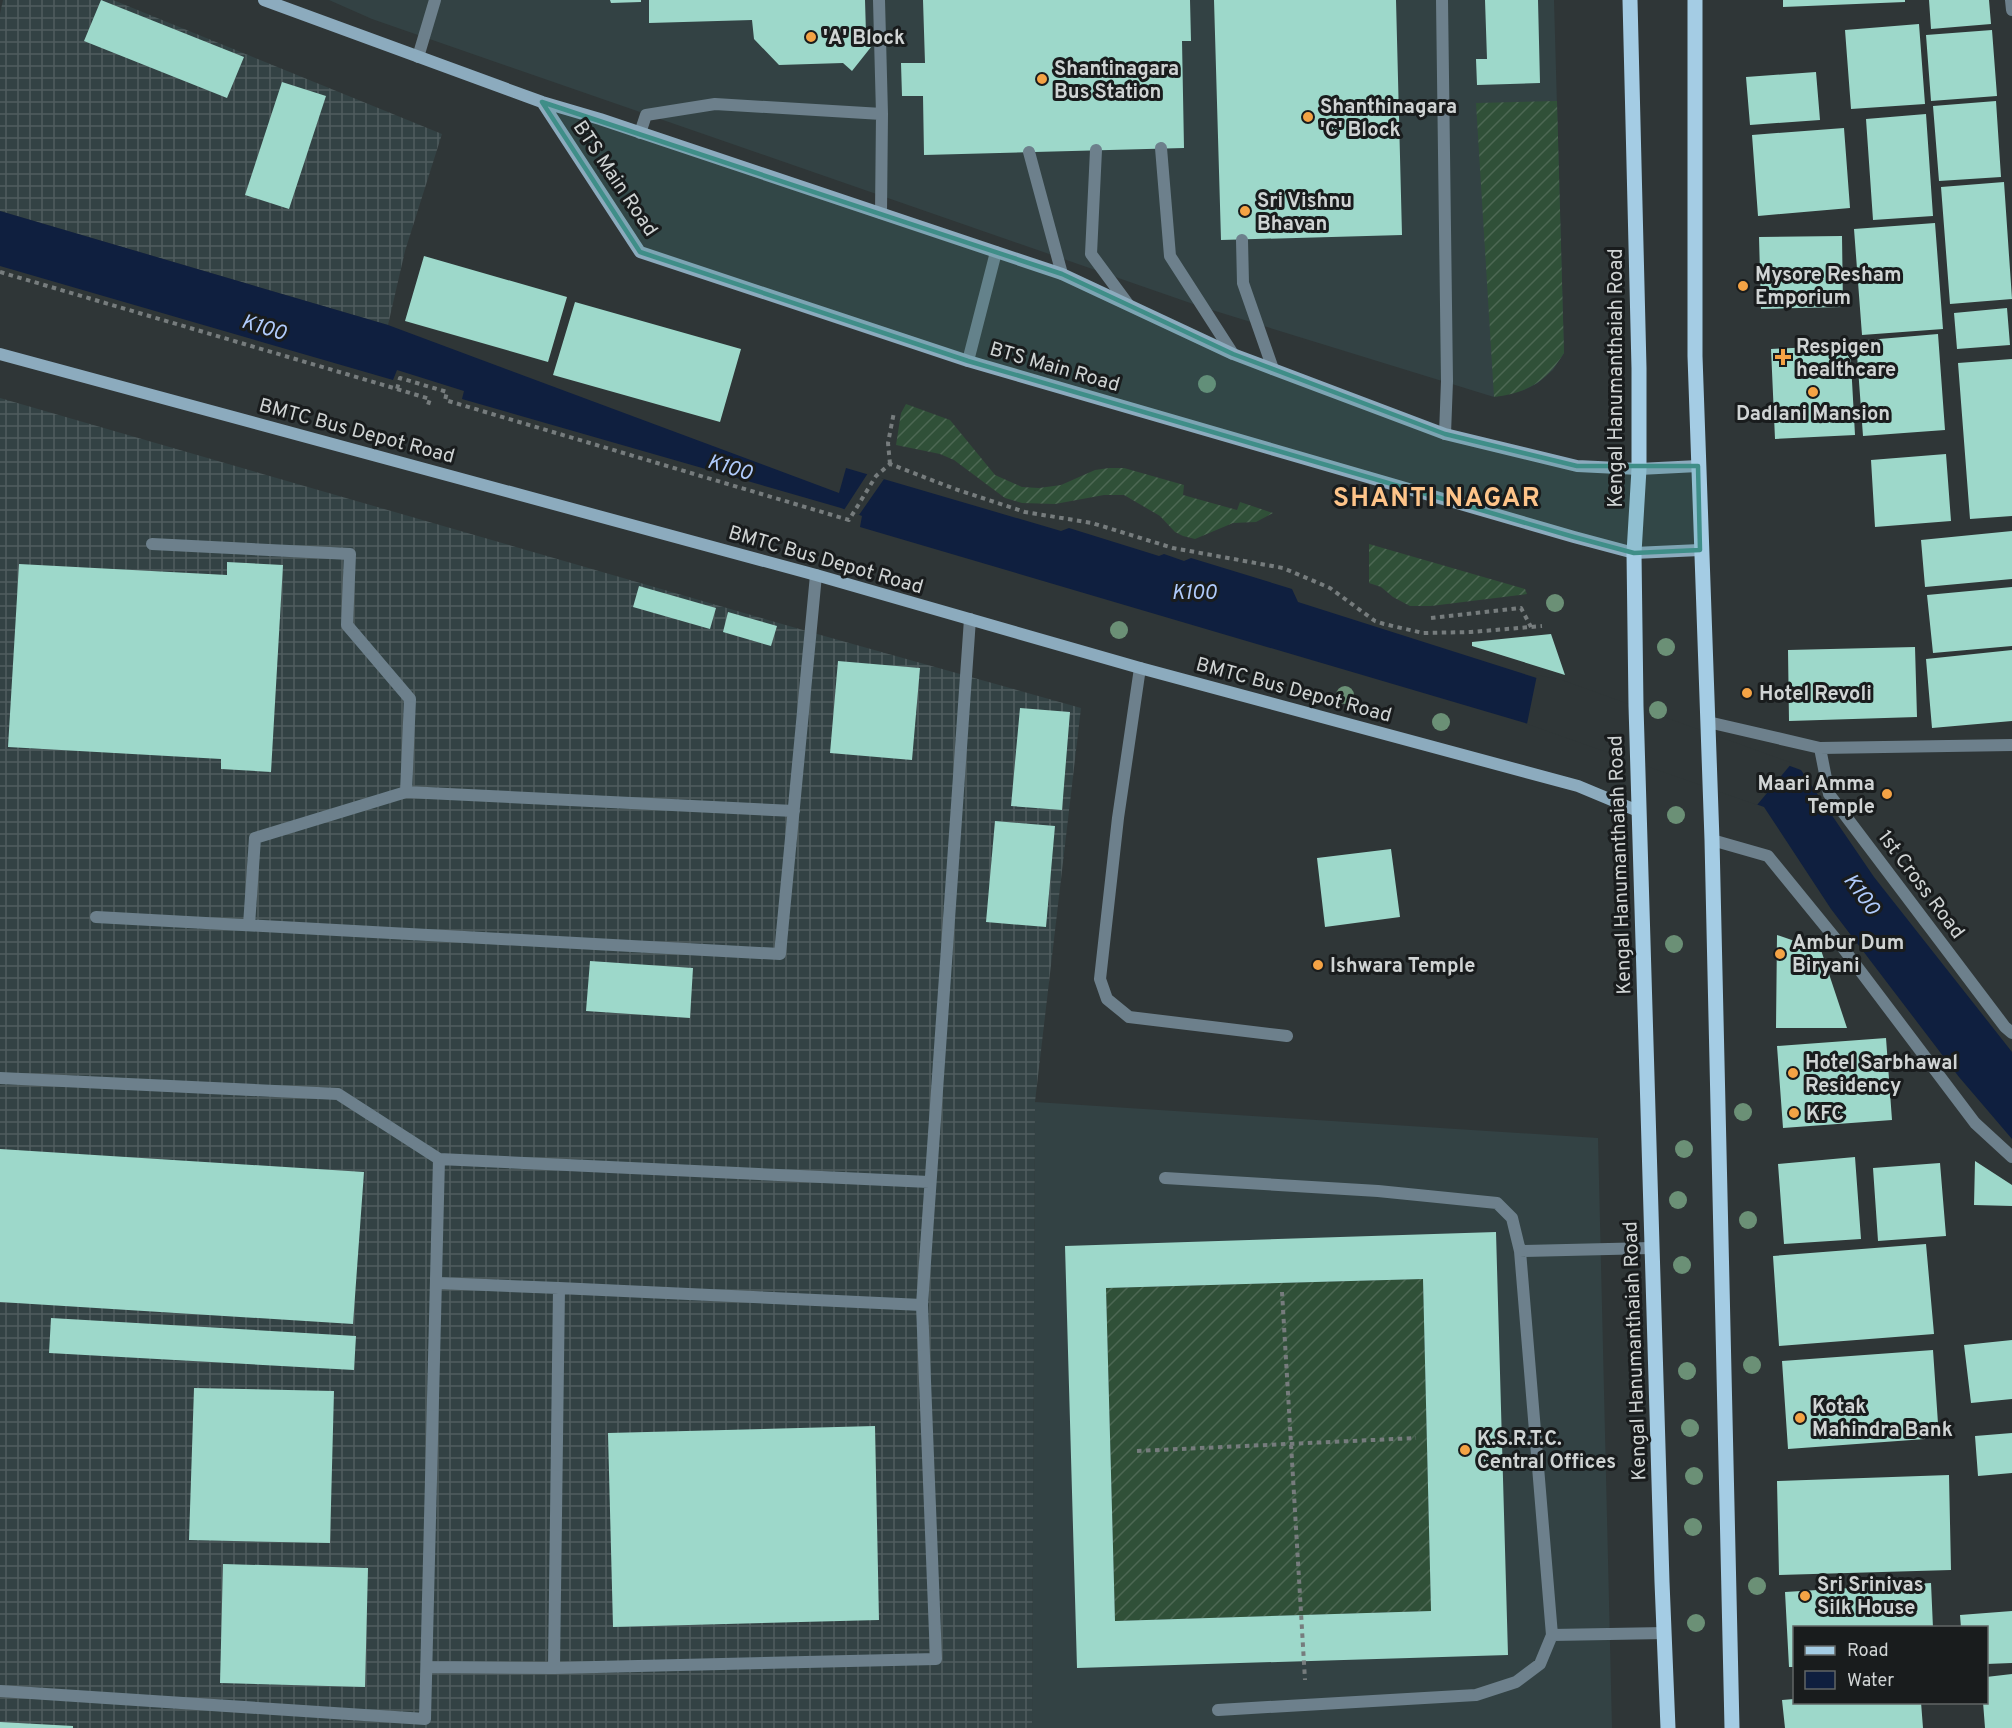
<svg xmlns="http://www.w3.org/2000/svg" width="2012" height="1728" font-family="Overpass,sans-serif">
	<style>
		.built { fill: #334244 }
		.industrial { fill: url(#industrial-grid) }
		.garden { fill: url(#garden-furrows) }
		.water { fill: #0f1f3f }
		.pier { fill: #2f3637 }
		.building { fill: #9dd8ca; fill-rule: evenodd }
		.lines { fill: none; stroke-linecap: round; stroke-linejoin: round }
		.path { stroke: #767c7d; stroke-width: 4; stroke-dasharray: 4.5 4.5; stroke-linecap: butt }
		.lane { stroke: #6d808c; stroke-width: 12 }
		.street { stroke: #6d808c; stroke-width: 12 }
		.secondary { stroke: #8cabbe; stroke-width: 12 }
		.primary { stroke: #a4cce4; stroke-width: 15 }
		.tree { fill: #6b9076 }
		.marked { fill: #3f8e88; fill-opacity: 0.2; stroke: #3f8e88; stroke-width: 4.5; stroke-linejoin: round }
		.poi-dot { fill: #f4a345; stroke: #191c1d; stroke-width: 2 }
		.labels { text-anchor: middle; stroke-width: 6; stroke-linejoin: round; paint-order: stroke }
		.poi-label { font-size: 20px; font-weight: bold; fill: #d0d4d4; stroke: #191c1d; text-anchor: start }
		.street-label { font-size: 20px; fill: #d0d4d4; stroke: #191c1d }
		.water-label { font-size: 21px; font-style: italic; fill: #b0cbfc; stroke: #191c1d }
		.district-label { font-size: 26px; font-weight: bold; letter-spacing: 1.5px; fill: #fec489; stroke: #191c1d }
	</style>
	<defs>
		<pattern id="industrial-grid" width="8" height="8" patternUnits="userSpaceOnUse" patternTransform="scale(1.5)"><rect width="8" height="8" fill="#334244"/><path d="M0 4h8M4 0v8" fill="none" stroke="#505c5e"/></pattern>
		<pattern id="garden-furrows" width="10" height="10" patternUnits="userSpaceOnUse" patternTransform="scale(1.5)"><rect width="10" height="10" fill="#305038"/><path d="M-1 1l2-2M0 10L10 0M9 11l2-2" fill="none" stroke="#4d6854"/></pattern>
	</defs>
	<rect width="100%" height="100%" fill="#2f3637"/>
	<path class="built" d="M329,0H1554L1564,353L1553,370L1538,383L1524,390L1494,397L1199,306L372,19Z
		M1035,1102L1598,1138L1612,1728H1032Z"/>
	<path class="industrial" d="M3,0H113L442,134L405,251L388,325L0,211V14Z
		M0,398L810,632L1081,708L1035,1102L1032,1728H0Z"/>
	<path class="garden" d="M1557,101L1564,353C1546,382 1527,393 1494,397L1476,103Z
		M906,404L950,420L995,475L1022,487L1039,488L1061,485L1095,470L1109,468H1124L1184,485L1183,495L1237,510L1240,502L1273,513L1256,522L1233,523L1195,539L1183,536L1175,532L1160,516L1124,495H1104L1055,504L1022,503L1005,498L954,460L940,454L896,445L901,413Z
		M1369,544L1525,589L1527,594L1431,606H1410L1393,597L1381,587L1369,583Z
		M1423,1279L1431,1611L1115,1621L1106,1288Z"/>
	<path class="water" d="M0,211L388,325L839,493L846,468L1061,531L1069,528L1159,556L1164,554L1184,561L1191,558L1292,589L1298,602L1540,679L1566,684L1801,770L1874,877L2012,1052V1139L1959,1077L1831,909L1764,807L1559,733L860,527L862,516L841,508L462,399L464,391L397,370L393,380L0,266Z"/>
	<path class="pier" d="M868,473L884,479L859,515L844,510Z
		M1537,675L1562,680L1792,763L1757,805L1527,724Z"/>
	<path class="building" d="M101,0L244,57L227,98L84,41Z
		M610,0H641V2L611,3Z
		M649,0H865L866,34L875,42L852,71L843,63L779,65L754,39L752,20L649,23Z
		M923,0H1190L1191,41H1182L1184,148L924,155L923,96H902L901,63H925Z
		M1214,0H1396L1402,235L1221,240Z
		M1485,0H1538L1540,83L1477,85L1476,59H1487Z
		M1783,0H1905V2L1783,7Z
		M1929,0H1989L1991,24L1931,29Z
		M1919,24L1925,104L1851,109L1845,30Z
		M1992,30L1997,96L1931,101L1926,35Z
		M1816,72L1820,120L1750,125L1746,77Z
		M282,82L326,96L289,209L245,195Z
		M1996,101L2001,177L1939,181L1933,106Z
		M1926,114L1933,216L1873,220L1866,119Z
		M1844,128L1850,208L1758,216L1752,135Z
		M2004,182L2012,299L1950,304L1941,187Z
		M1935,223L1943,329L1862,335L1854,229Z
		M1842,236L1843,307L1761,309L1759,237Z
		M424,256L567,297L548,362L405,321Z
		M575,302L741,349L720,422L553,375Z
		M2007,308L2010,345L1957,349L1954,313Z
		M1938,334L1945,430L1863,436L1856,341Z
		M1850,345L1855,435L1775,439L1771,349Z
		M2012,359V516L1970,519L1958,363Z
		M1946,454L1951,521L1875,527L1871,460Z
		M2012,531V579L1925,587L1921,540Z
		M227,562L283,565L271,772L221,769V759L8,747L19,564L227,575Z
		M639,586L716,608L710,629L633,607Z
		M2012,587V646L1933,653L1927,595Z
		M728,612L777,626L771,646L723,632Z
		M1551,634L1565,675L1472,646V642Z
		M1915,647L1917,717L1789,721L1788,650Z
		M2012,650V721L1932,728L1926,659Z
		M838,661L920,668L912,760L830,753Z
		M1020,708L1070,712L1062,810L1011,806Z
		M995,821L1055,826L1046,927L986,922Z
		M1391,849L1400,917L1325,927L1317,858Z
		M1777,935L1821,950L1847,1028H1776Z
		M590,961L693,968L690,1018L586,1011Z
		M1886,1038L1892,1120L1783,1128L1777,1046Z
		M0,1149L364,1172L353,1324L0,1302Z
		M1855,1157L1861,1239L1784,1244L1778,1164Z
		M1975,1161L2012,1185V1206L1974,1205Z
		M1940,1163L1946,1236L1878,1241L1873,1168Z
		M1496,1232L1508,1655L1077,1668L1065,1246ZM1423,1279L1431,1611L1115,1621L1106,1288Z
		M1926,1244L1934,1334L1779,1346L1773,1256Z
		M51,1318L356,1336L354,1370L49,1353Z
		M2012,1340V1399L1971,1403L1964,1345Z
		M1933,1350L1939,1438L1788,1449L1782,1361Z
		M194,1388L334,1391L330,1543L189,1540Z
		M875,1426L879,1620L613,1627L608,1433Z
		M2012,1433V1473L1978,1476L1975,1436Z
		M1949,1475L1951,1570L1779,1575L1777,1481Z
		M223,1564L368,1568L365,1687L220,1683Z
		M1931,1583L1933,1628H1794V1667H1789L1785,1592Z
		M2012,1611V1663L1986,1664V1628H1961L1960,1615Z
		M2012,1674V1728H1985L1983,1702H1986V1677Z
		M1794,1699V1702H1921L1923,1728H1785L1782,1700Z
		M0,1722L73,1726V1728H0Z"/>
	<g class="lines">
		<path class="path" d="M0,272L397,389L400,378L447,392L445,400L849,520L876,476L890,464L955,489L1025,512L1092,523L1173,548L1283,568L1330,588L1375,621L1384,624L1423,633L1471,632L1542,626
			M397,389L430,399L428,405
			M890,464L888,443L894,412
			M1431,618L1521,608L1531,627
			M1282,1292L1305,1680
			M1137,1451L1416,1438"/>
		<path class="lane" d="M879,0L882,114L881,213
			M1442,0L1447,381L1445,434
			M418,57L435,0
			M640,133L646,115L715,104L882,114
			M1161,148L1170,256L1233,354
			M1096,150L1091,254L1128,304
			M1029,152L1062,274
			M1242,240L1243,283L1273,369
			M968,361L996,252
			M152,544L350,554L347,625L410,699L406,792
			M1140,668L1118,818L1100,979L1107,999L1129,1017L1287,1036
			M96,917L780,954L816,575
			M249,925L255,838L406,792L794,811
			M0,1078L338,1094L439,1159L929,1182
			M1165,1178L1378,1191L1497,1203L1512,1218L1520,1251L1651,1248
			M1520,1251L1552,1635
			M437,1283L559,1288
			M922,1305L559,1288L554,1668L936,1659L922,1305L970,619
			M427,1667L554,1668
			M0,1691L425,1719L439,1159
			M1218,1710L1476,1695L1516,1682L1540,1664L1552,1635L1665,1633"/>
		<path class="street" d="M2011,0L2012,10
			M1708,722L1820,748L2012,745
			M1820,748L1829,794L2005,1027L2012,1033
			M1712,840L1768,856L1843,948L1975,1123L2012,1157"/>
		<path class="secondary" d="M264,0L542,102L600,119L1062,274L1233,354L1445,434L1577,466L1639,469L1698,466
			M542,102L640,252L968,361L1574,537L1634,553L1700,550
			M0,354L816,575L1140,668L1578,786L1638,811"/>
		<path class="primary" d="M1630,0L1639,368V469L1634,553L1636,706L1662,1582L1668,1728
			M1695,0V356L1712,840L1732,1728"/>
	</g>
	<g class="tree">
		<circle cx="1207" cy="384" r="9"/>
		<circle cx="1555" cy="603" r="9"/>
		<circle cx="1119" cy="630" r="9"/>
		<circle cx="1666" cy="647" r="9"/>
		<circle cx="1345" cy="695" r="9"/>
		<circle cx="1658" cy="710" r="9"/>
		<circle cx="1441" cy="722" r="9"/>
		<circle cx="1676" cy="815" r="9"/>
		<circle cx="1674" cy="944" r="9"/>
		<circle cx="1743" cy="1112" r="9"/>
		<circle cx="1684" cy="1149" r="9"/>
		<circle cx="1678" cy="1200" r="9"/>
		<circle cx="1748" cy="1220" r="9"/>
		<circle cx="1682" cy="1265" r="9"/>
		<circle cx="1752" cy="1365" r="9"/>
		<circle cx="1687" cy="1371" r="9"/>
		<circle cx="1690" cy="1428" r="9"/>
		<circle cx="1694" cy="1476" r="9"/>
		<circle cx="1693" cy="1527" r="9"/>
		<circle cx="1757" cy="1586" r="9"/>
		<circle cx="1696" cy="1623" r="9"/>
	</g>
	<path class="marked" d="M542,102L1062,274L1233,354L1445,434L1577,466H1698L1700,550L1634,553L1574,537L968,361L640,252Z"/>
	<g class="poi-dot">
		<circle cx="811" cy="37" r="6"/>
		<circle cx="1042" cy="79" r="6"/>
		<circle cx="1308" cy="117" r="6"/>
		<circle cx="1245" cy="211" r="6"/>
		<circle cx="1743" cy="286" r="6"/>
		<path d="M1780 348h6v6h6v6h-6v6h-6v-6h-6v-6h6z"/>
		<circle cx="1813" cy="392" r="6"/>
		<circle cx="1747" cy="693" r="6"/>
		<circle cx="1887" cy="794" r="6"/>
		<circle cx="1780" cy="954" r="6"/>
		<circle cx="1318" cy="965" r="6"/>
		<circle cx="1793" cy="1073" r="6"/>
		<circle cx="1794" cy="1113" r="6"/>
		<circle cx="1800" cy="1418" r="6"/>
		<circle cx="1465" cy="1450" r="6"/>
		<circle cx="1805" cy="1596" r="6"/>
	</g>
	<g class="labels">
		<g class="poi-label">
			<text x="823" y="44">'A' Block</text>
			<text x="1054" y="75">Shantinagara<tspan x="1054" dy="23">Bus Station</tspan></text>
			<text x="1320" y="113">Shanthinagara<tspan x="1320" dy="23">'C' Block</tspan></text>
			<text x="1257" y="207">Sri Vishnu<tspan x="1257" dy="23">Bhavan</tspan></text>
			<text x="1755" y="281">Mysore Resham<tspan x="1755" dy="23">Emporium</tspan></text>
			<text x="1796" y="353">Respigen<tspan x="1796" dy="23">healthcare</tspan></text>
			<text x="1813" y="420" text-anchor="middle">Dadlani Mansion</text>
			<text x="1759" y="700">Hotel Revoli</text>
			<text x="1875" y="790" text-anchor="end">Maari Amma<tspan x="1875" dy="23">Temple</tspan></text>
			<text x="1792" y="949">Ambur Dum<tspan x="1792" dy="23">Biryani</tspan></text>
			<text x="1330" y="972">Ishwara Temple</text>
			<text x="1805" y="1069">Hotel Sarbhawal<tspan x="1805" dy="23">Residency</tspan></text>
			<text x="1806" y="1120">KFC</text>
			<text x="1812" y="1413">Kotak<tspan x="1812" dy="23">Mahindra Bank</tspan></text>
			<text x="1477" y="1445">K.S.R.T.C.<tspan x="1477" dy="23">Central Offices</tspan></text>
			<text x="1817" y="1591">Sri Srinivas<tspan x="1817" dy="23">Silk House</tspan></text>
		</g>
		<g class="street-label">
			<text transform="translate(616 178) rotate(56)" y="7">BTS Main Road</text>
			<text transform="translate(1055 366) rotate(16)" y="7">BTS Main Road</text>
			<text transform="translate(1615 378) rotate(-90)" y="7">Kengal Hanumanthaiah Road</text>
			<text transform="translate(357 430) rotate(15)" y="7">BMTC Bus Depot Road</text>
			<text transform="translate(826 559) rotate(16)" y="7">BMTC Bus Depot Road</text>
			<text transform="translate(1294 689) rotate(15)" y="7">BMTC Bus Depot Road</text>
			<text transform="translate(1619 865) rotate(-92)" y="7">Kengal Hanumanthaiah Road</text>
			<text transform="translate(1922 884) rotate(53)" y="7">1st Cross Road</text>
			<text transform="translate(1634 1351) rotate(-92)" y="7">Kengal Hanumanthaiah Road</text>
		</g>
		<g class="water-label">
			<text transform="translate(264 327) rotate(17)" y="7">K100</text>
			<text transform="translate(730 467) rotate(17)" y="7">K100</text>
			<text x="1194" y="599">K100</text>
			<text transform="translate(1862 894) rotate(54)" y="7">K100</text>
		</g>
		<g class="district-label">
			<text x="1437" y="506">SHANTI NAGAR</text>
		</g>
	</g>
	<rect x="1793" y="1626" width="195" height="78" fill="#191c1d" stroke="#626666" stroke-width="1.5"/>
	<rect x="1805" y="1646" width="30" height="9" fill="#a4cce4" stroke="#626666" stroke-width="1.5"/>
	<text x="1847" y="1656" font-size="18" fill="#d0d4d4">Road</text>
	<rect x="1805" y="1671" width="30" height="18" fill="#0f1f3f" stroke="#626666" stroke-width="1.5"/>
	<text x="1847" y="1686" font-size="18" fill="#d0d4d4">Water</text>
</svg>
